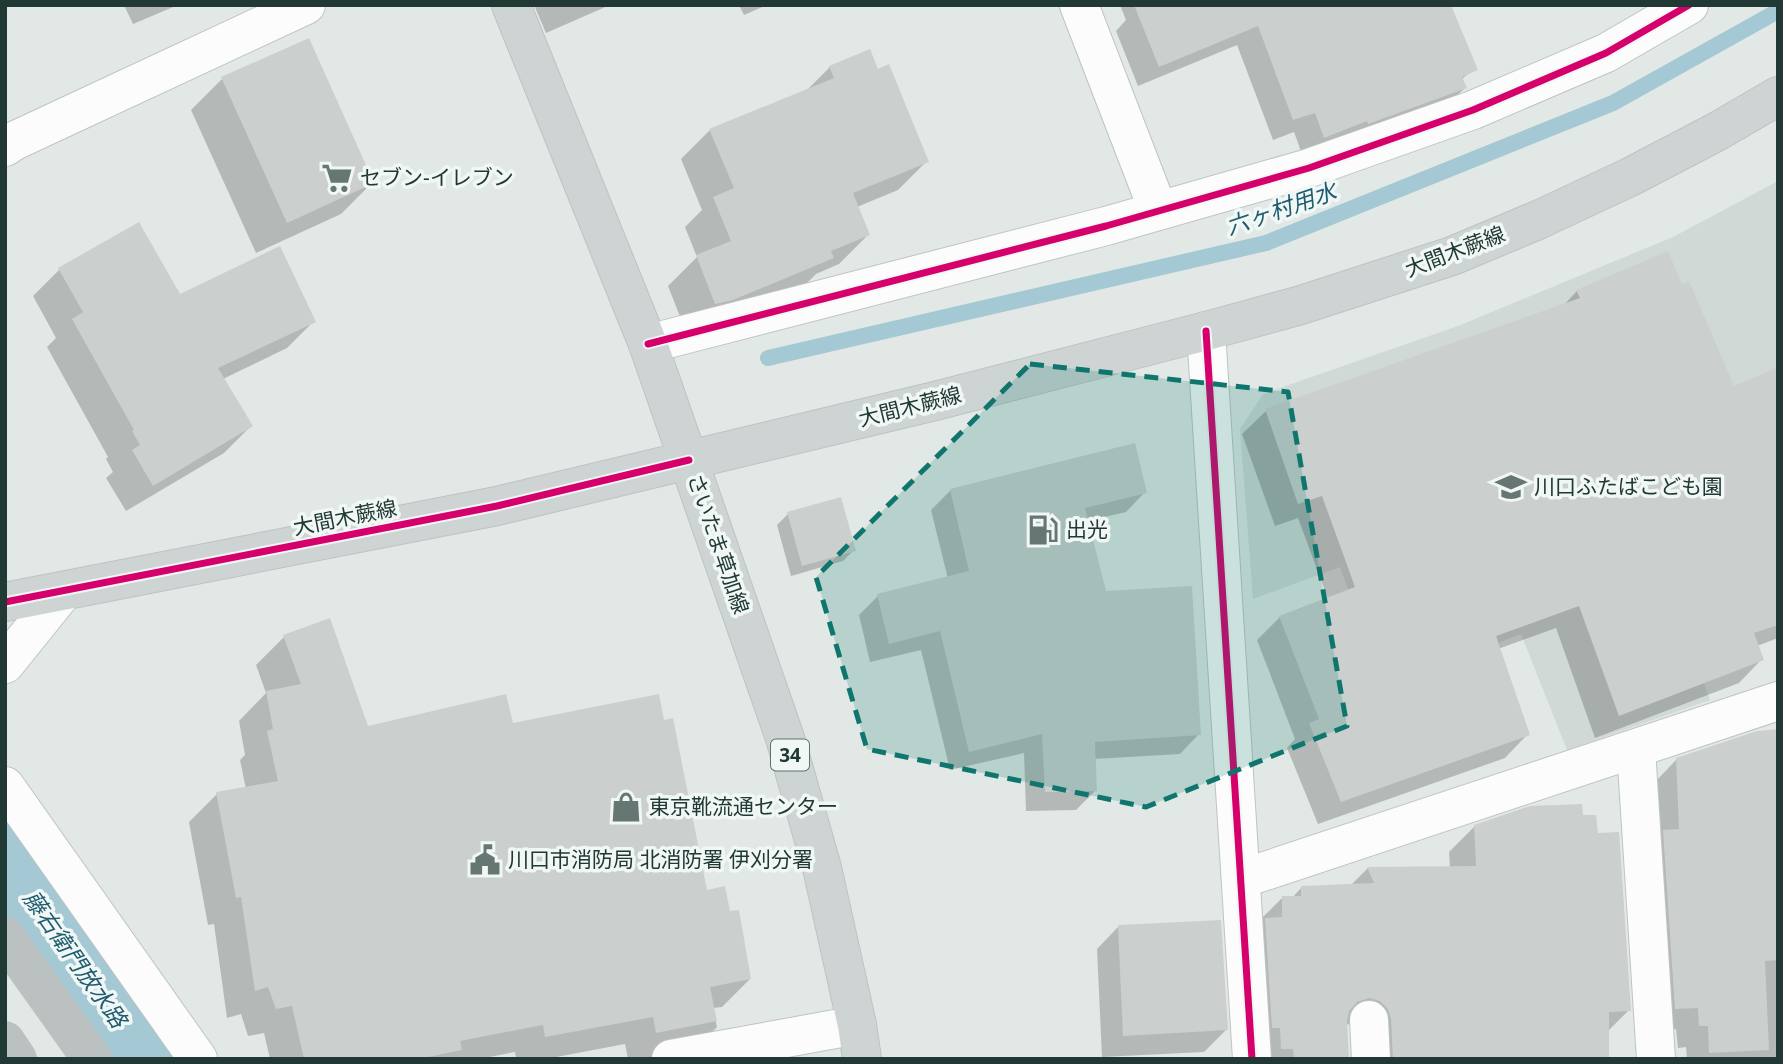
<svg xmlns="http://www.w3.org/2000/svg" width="1783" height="1064" font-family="'Open Sans','Noto Sans JP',sans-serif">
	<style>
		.built { fill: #d0d9d5 }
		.shadow { fill: #0003 }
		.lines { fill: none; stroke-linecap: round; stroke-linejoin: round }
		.stream { stroke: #a4c8d4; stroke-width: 16 }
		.river { stroke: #a4c8d4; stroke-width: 96 }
		.building { fill: #cbd0ce }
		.minor-casing { stroke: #bfc4c2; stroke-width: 40 }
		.major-casing { stroke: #bcc4c2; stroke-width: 40 }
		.highway-casing { stroke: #bcc4c2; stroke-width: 40 }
		.minor { stroke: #fbfcfb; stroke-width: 38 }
		.major { stroke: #cdd4d3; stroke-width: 38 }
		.highway { stroke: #bac1c0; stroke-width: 38 }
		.cycleway-casing { stroke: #f0f7f4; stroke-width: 11 }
		.cycleway { stroke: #d6006c; stroke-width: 7 }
		.marked { fill: #0f766e; fill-opacity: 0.2; stroke: #0f766e; stroke-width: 5; stroke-dasharray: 14 9; stroke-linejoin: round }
		.labels { text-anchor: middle; stroke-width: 7; stroke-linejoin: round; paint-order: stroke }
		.shield { fill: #f0f7f4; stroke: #5f726e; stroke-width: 2 }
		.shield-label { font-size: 19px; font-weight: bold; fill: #213935 }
		.poi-label { font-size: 21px; fill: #213935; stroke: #f0f7f4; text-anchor: start }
		.street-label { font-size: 21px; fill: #213935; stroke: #f0f7f4 }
		.water-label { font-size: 23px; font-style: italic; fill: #1f5b71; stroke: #f0f7f4 }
	</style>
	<rect width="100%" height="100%" fill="#e2e8e5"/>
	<path class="built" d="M1778,181V546L1669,588L1710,700L1567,750L1521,634L1383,688L1340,567L1253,599L1240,429L1263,394L1458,326L1673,237Z"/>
	<path class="shadow" d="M124,5H178L133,24Z
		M534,5H610L546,33Z
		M739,5H767L744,15Z
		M1120,5H1399L1469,73L1461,80L1465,88L1444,108L1303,157L1294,132L1273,140L1237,45L1138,86L1116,31L1126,20Z
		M830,67L878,71L927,161L898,190L857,207L868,235L839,264L816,274L803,287L686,332L668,286L697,257L685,227L702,210L681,159L710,130L806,91Z
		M222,79L372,183L341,214L256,253L191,110Z
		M60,269L179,296L314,321L287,348L223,379L251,426L224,453L126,511L106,478L113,472L106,459L108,457L47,347L56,338L33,296Z
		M1577,291L1733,388L1778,391V638L1757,646L1762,659L1739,683L1595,738L1556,628L1498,649L1528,734L1505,758L1318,824L1287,748L1295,739L1257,640L1280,617L1328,599L1298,518L1275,526L1242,434L1266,411L1562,307Z
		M951,490L1145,492L1126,512L1087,521L1105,593L1199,734L1180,754L1094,759L1096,790L1076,810L1026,811L1024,753L950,770L921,650L870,662L859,615L878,596L948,579L931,510Z
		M788,514L854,550L843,561L791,576L777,525Z
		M284,637L367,728L512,725L706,892L729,913L750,979L722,1007L713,1008L717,1027L689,1056L672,1059H628L625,1044L546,1059H516L515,1052L479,1059H270L264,1033L248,1036L241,1014L227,1018L214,924L208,925L189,822L217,794L246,789L240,760L245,755L239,721L266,693L256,665Z
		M1778,731V1059H1687L1686,1047L1678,1048L1676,1029L1653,1030L1655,782L1677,759Z
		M1475,826L1629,1010L1607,1032L1606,1059H1367L1353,1025L1346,1024L1347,1059H1256L1257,923L1282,898H1292L1301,888L1350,886L1368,868H1450L1449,852Z
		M1119,926L1226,1030L1204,1052L1102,1057L1097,949Z"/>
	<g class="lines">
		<path class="stream" d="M768,358L1266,243L1613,103L1778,11"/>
		<path class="river" d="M5,858L144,1059"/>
	</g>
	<path class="building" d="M1134,5H1451L1478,70L1462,77L1467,88L1368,124L1367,121L1324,138L1315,113L1293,120L1258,26L1159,67Z
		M309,38L374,183L287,223L221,77Z
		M870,49L878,69L889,64L929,162L853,193L870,235L831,251L834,258L733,300L715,304L696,255L731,241L713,197L734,188L709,129L834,78L829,66Z
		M139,222L180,294L280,246L316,322L218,368L253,426L153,486L132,450L140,445L132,431L134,430L72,319L83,312L58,268Z
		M1668,251L1682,284L1689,281L1734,386L1778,367V625L1754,633L1764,660L1619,716L1579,606L1496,636L1530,735L1341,802L1309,723L1319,719L1279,616L1355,587L1322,496L1298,504L1265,409L1580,298L1576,290Z
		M1135,443L1147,493L1085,508L1106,591L1192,586L1201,735L1095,742L1097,791L1045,792L1042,734L969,752L940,631L889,644L877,594L969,571L950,489Z
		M841,497L856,551L802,566L787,512Z
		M330,618L368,726L506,694L513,723L659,694L664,720L673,718L707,890L725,886L730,911L739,910L751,979L710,987L717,1021L656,1033L653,1017L545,1037L543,1025L460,1041L462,1050L418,1059H304L292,1006L276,1009L268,987L255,991L241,897L236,898L216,792L278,781L267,731L273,729L266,691L301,684L283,635Z
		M1778,729V960L1765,961L1769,1050L1709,1053L1708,1026H1699L1698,1008L1675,1009L1663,830L1679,829L1676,758L1757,731Z
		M1582,804L1583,815H1596L1598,833L1619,832L1631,1011L1609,1012V1059H1393L1391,1019L1388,1009L1380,1001L1369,998L1357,1002L1349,1011L1347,1021L1349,1059H1294L1293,1049H1281L1280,1028H1272L1265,918L1282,917V896H1301V886L1374,883L1367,867L1476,866L1474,825L1530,806Z
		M1221,920L1228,1030L1123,1036L1118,925Z"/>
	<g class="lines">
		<g class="minor-casing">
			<path id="minor" d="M1079,5L1158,210
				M5,147L14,141L306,5
				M1206,331L1252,1059
				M648,344L1106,226L1309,168L1473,110L1606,53L1689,5
				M5,664L63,592
				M1636,749L1656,1059
				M5,786L198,1059
				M1241,879L1778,701
				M1369,1020L1371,1059
				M671,1059L857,1025"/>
		</g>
		<g class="major-casing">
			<path id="major" d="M511,5L648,344L785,738L822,868L857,1025L862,1059
				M5,602L497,506L935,401L1206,331L1301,305L1452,256L1538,220L1630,177L1718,131L1778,96"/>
		</g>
		<g class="highway-casing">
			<path id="highway" d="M5,937L92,1059
				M5,1041L17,1059"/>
		</g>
		<use href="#minor" class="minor"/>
		<use href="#major" class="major"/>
		<use href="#highway" class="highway"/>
		<g class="cycleway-casing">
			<path id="cycleway" d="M1206,331L1252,1059
				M648,344L1106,226L1309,168L1473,110L1606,53L1689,5
				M5,602L497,506L689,460"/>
		</g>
		<use href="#cycleway" class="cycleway"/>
	</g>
	<path class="marked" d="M1030,364L1288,392L1347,726L1146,807L867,749L816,577Z"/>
	<defs>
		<g id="supermarket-bare" transform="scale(2.415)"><path d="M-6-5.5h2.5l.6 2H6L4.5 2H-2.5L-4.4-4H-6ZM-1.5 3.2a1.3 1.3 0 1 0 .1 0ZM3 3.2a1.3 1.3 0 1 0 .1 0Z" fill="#657673" stroke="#f0f7f4" stroke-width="2.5" paint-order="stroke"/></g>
		<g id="school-bare" transform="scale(2.415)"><path d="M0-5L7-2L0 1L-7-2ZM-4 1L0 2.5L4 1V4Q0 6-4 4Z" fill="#657673" stroke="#f0f7f4" stroke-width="2.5" paint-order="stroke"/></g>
		<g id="fuel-bare" transform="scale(2.415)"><path d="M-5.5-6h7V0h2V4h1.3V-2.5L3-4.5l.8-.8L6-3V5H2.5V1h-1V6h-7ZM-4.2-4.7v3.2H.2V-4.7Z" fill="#657673" stroke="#f0f7f4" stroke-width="2.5" paint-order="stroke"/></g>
		<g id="shop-bare" transform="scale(2.415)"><path d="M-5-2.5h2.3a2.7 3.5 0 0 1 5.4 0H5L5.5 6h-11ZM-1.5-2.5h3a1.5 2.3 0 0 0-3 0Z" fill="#657673" stroke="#f0f7f4" stroke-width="2.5" paint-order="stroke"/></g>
		<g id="civic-bare" transform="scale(2.415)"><path d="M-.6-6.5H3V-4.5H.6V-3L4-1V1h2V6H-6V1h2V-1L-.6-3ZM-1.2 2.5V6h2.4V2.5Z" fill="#657673" stroke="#f0f7f4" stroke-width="2.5" paint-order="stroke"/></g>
	</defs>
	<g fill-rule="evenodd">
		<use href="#supermarket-bare" x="337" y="178"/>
		<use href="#school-bare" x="1511" y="487"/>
		<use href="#fuel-bare" x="1043" y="530"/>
		<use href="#shop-bare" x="626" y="807"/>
		<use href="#civic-bare" x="485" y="860"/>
	</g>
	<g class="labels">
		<rect class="shield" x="771" y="739.5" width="38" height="31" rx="5"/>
		<g class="shield-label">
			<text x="790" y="762">34</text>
		</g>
		<g class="poi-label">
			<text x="360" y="185">セブン-イレブン</text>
			<text x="1534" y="494">川口ふたばこども園</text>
			<text x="1066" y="537">出光</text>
			<text x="649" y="814">東京靴流通センター</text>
			<text x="508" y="867">川口市消防局 北消防署 伊刈分署</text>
		</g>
		<g class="street-label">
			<text transform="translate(1455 252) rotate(-21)" y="7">大間木蕨線</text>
			<text transform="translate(910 407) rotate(-14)" y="7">大間木蕨線</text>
			<text transform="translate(345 518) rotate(-11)" y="7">大間木蕨線</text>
			<text transform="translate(718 544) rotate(71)" y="7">さいたま草加線</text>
		</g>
		<g class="water-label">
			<text transform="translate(1281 209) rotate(-19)" y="8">六ヶ村用水</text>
			<text transform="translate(75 959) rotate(55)" y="8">藤右衛門放水路</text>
		</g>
	</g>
	<rect width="1783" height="1064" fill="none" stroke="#213935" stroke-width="14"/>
</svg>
